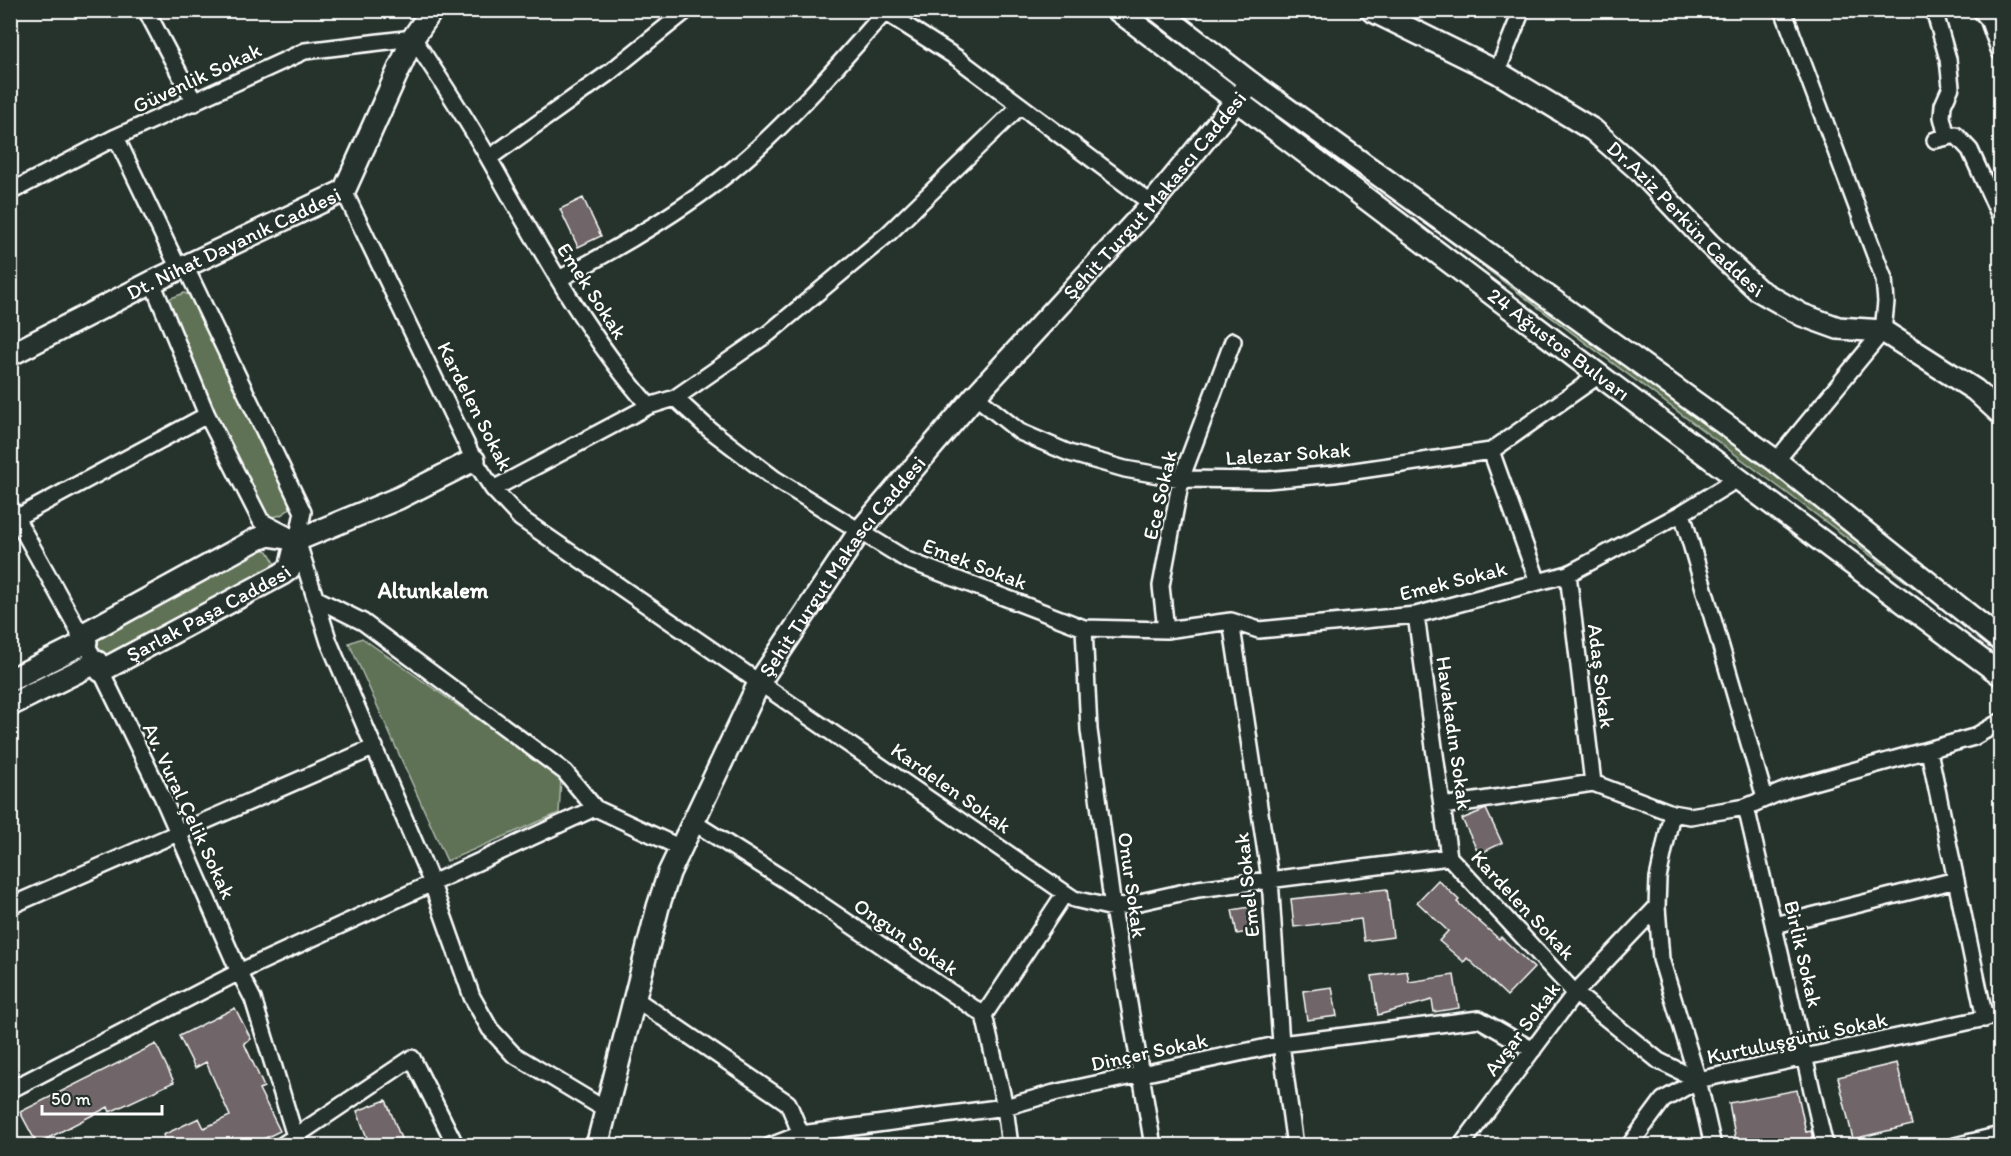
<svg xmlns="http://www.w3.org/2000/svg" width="2011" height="1156" font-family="Itim,sans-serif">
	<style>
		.green { fill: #5e7255; stroke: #aeb8aa; stroke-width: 1.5 }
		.building { fill: #706568; stroke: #fff; stroke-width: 1.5 }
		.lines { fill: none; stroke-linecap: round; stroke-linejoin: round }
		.street-casing { stroke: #fff; stroke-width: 20 }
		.secondary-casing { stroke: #fff; stroke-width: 26 }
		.street { stroke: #26332d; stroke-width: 15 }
		.secondary { stroke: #26332d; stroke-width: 21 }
		.labels { text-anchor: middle; stroke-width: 5; stroke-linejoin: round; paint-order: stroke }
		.street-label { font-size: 21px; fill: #fff; stroke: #26332d }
		.neighbourhood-label { font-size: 22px; font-weight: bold; fill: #fff; stroke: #26332d }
	</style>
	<rect width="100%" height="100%" fill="#26332d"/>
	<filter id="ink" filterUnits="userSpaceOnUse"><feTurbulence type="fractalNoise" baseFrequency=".0167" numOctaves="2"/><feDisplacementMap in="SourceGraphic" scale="12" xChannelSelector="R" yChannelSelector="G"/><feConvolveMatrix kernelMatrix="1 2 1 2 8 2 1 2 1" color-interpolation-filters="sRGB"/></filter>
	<g filter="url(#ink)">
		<path class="green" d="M1270,95L2000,639V652L1264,103Z
			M184,293L192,296L291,503L290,508C283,516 273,519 263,515L165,309L166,300Z
			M259,548L268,551L275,563L274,568L105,657L95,645V640Z
			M362,638L561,778L559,813L447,861L349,643Z"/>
		<path class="building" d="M583,198L601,236L578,247L560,209Z
			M1486,809L1502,843L1479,854L1462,819Z
			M1438,880L1459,900L1457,902L1499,939L1501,937L1534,968L1507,996L1467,958L1464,962L1439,941L1448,931L1417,902Z
			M1387,889L1393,937L1364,941L1361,919L1294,927L1291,899Z
			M1255,906L1260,930L1237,934L1232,910Z
			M1407,971L1409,982L1454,975L1459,1008L1434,1012L1432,1000L1378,1015L1372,976Z
			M1332,987L1337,1016L1307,1020L1303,991Z
			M235,1008L251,1039L244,1043L264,1087L259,1089L280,1131L249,1146H169L163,1135L199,1118L204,1128L230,1116L206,1062L195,1068L179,1036Z
			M156,1044L174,1082L110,1112L108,1107L37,1144L20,1112Z
			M1897,1063L1912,1125L1853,1139L1838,1077Z
			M1797,1090L1806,1132L1811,1131L1815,1146H1737L1729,1103Z
			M386,1100L402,1141L389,1146H370L357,1111Z"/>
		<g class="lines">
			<g class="street-casing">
				<path id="street" d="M146,10L195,103
					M882,10L957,58L1152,204
					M1934,10L1948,59L1951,87L1943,105L1942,117L1947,137
					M1980,10L1988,19L2000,52
					M1497,72L1522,10
					M116,137L179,269
					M1935,140L1956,135L1970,150L2000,216
					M489,158L610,72L687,10
					M344,191L474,460L493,489L520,518L1065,893L1074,899L1113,908L1198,889L1449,857L1575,993L1659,1061L1698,1080
					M10,192L116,137L305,51L413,38C439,77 465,116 488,157C537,243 584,332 649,406L675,398L709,429L775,479L907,560L1084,628L1166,630L1231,621L1259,630L1416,615L1568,574L1682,513L1739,478
					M186,268L303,512L297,540L329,642L431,881L472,997L490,1029L513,1054L606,1110
					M559,279C621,247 699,201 750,155C799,111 842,61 885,12
					M152,282L207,415L261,521L286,534
					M975,396L1020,432L1069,453L1125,469L1181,479L1267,480L1334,474L1491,451L1599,375
					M675,398L769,333L888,234L1019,107
					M1491,451L1538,582
					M1776,461L1883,331L1886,302L1884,279L1783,10
					M493,489L649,406
					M10,507L101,671L162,796L239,972L253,999L298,1146
					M1682,513L1765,798
					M10,521L207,415
					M1568,574L1593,783
					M315,598L363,622L565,772L595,808L681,848
					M1416,615L1449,857
					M1231,621L1270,879L1281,1044L1295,1146
					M1084,628L1089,730L1113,908L1153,1146
					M1166,630L1161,586L1181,479L1233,341
					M1929,751L1985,1019
					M1443,806L1593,783L1672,813L1690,816L1746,807L1788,789L1974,737L2000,722
					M1746,807L1825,1146
					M693,822L785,880L984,1015L1005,1107L1010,1146
					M10,906L375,747
					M1657,907L1661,959L1698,1080L1713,1146
					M1775,925L1956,880
					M634,998L788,1103L801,1134
					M984,1015L1065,893
					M10,1090L239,972L595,808
					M281,1146L412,1058L456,1146
					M770,1146L801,1134L1005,1107L1054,1093L1281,1044L1479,1019L1533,1050
					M1461,1146L1575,993L1657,907L1658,878L1672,813
					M1629,1146L1663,1100L1698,1080L2000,1015
					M1955,1146L2000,1135"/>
			</g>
			<g class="secondary-casing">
				<g id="secondary">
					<path id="s1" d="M1117,10L1599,375L2000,674"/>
					<path d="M1157,10L1251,83L1776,461L2000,640"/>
					<path id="s2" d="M1371,10L1497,72L1593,130L1639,170L1709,244L1758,290L1802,315L1838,328L1883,331L1975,390L2000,413"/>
					<path id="s3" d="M10,355L152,282L344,191L413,38L432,10"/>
					<path d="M82,635L257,539L269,535L297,540L399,498L474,460"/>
					<path id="s4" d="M101,671L282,574L290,568L297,540"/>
					<path d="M10,680L86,642"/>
					<path d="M10,705L97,662"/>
					<path id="s5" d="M597,1146L658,907L669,873L760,681L860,531L975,396L1152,204L1251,83"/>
				</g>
			</g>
			<use href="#street" class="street"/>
			<use href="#secondary" class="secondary"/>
		</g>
	</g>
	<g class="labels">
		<g class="street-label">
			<text transform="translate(197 78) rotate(-25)" y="7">Güvenlik Sokak</text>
			<text dy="7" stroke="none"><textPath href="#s5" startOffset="1122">Şehit Turgut Makascı Caddesi</textPath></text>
			<text dy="7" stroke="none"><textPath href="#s2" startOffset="381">Dr.Aziz Perkün Caddesi</textPath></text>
			<text dy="7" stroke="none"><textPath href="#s3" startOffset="250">Dt. Nihat Dayanık Caddesi</textPath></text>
			<text transform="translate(592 291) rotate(57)" y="7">Emek Sokak</text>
			<text dy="7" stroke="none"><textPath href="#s1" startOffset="554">24 Ağustos Bulvarı</textPath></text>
			<text transform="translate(475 406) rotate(63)" y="7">Kardelen Sokak</text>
			<text transform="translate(1288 454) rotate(-4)" y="7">Lalezar Sokak</text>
			<text transform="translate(1160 495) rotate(-77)" y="7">Ece Sokak</text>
			<text transform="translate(975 564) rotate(21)" y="7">Emek Sokak</text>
			<text dy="7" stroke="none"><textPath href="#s5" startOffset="636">Şehit Turgut Makascı Caddesi</textPath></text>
			<text transform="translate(1453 581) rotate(-14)" y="7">Emek Sokak</text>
			<text dy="7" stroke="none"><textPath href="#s4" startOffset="122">Şarlak Paşa Caddesi</textPath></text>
			<text transform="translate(1601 676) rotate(83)" y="7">Adaş Sokak</text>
			<text transform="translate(1454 733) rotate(82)" y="7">Havakadın Sokak</text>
			<text transform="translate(951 788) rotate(35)" y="7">Kardelen Sokak</text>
			<text transform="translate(189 811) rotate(65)" y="7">Av. Vural Çelik Sokak</text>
			<text transform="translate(1132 885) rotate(82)" y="7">Onur Sokak</text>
			<text transform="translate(1247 885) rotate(-96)" y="7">Emel Sokak</text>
			<text transform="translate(1523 905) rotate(47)" y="7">Kardelen Sokak</text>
			<text transform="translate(906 937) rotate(34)" y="7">Ongun Sokak</text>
			<text transform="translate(1803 954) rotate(77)" y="7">Birlik Sokak</text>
			<text transform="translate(1522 1029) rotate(-53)" y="7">Avşar Sokak</text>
			<text transform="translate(1797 1038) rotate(-12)" y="7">Kurtuluşgünü Sokak</text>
			<text transform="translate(1149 1052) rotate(-12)" y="7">Dinçer Sokak</text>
		</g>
		<g class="neighbourhood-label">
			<text x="433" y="598">Altunkalem</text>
		</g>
	</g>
	<rect width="2011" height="1156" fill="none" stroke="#26332d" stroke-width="36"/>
	<rect x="18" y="18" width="1975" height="1120" fill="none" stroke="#fff" stroke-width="2" filter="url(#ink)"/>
	<path d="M42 1105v9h120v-9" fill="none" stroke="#ffffff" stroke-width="3"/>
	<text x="51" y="1105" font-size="18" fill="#ffffff" stroke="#26332d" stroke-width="4.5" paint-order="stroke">50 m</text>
</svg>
